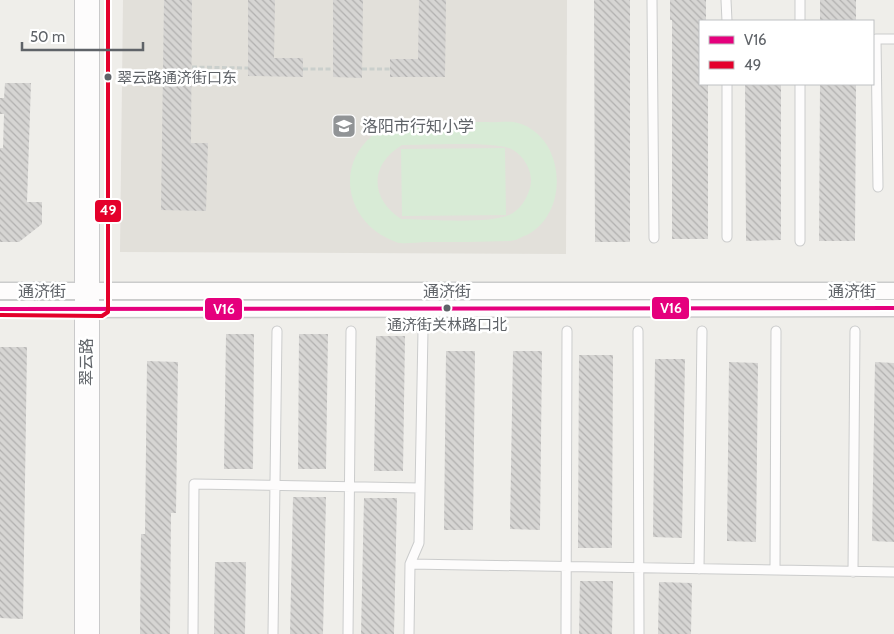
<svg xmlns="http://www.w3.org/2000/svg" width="894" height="634" font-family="Cabin,'Noto Sans SC',sans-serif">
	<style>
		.education { fill: #e2e0da }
		.pitch { fill: #d8ebd6; fill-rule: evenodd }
		.building { fill: url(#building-back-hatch) }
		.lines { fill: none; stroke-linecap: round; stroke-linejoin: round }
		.lane-casing { stroke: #cbcccc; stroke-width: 11 }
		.street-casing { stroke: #cbcccc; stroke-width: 19 }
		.secondary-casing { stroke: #cacacb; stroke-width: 26 }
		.path { stroke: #cacfcc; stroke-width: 3; stroke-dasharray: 5 2.5; stroke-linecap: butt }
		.lane { stroke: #fdfcfc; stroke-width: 9 }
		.street { stroke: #fdfcfc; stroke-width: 16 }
		.secondary { stroke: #fdfcfc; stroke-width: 24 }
		.bus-1-casing { stroke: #fff; stroke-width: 8 }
		.bus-2-casing { stroke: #fff; stroke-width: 8 }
		.bus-1 { stroke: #e5007d; stroke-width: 4 }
		.bus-2 { stroke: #e4002b; stroke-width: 4 }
		.bus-dot { fill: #5f6368; stroke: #fff; stroke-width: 2 }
		.labels { text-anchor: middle; stroke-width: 5; stroke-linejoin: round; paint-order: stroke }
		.bus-label { font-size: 15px; fill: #5f6368; stroke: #fff; text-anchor: start }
		.poi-label { font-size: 16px; fill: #5f6368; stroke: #fff; text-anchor: start }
		.street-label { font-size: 16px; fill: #5f6368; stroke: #fff }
		.line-badge { stroke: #fff; stroke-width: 2 }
		.badge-label { font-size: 14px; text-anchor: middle; font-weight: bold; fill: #fff }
	</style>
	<defs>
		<pattern id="building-back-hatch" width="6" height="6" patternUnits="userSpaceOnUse" patternTransform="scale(1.25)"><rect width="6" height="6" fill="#d6d5d3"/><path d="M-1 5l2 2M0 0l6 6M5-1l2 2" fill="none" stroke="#b1b0af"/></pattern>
	</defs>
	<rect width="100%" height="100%" fill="#efeeea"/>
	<path class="education" d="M123,0H567L566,254L120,252Z"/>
	<path class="pitch" d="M400,122C429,122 458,122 488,122C496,123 509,120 518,123C566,137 570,213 527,235C521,237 516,241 509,241C482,242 454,242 426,242C417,242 404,245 396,242C348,225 333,168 373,135C381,128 391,125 400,122ZM402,145C424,145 495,141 511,149C522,154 531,168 531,180C531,192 522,209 511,214C490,225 426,219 401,219C370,198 369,165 402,145Z
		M505,148L506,215L402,216L401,149Z"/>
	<path class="building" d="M164,0H192L191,143H208L206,211L161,210Z
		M248,0H275L274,58H303V77L248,76Z
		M333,0H363L362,78L333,77Z
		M419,0H446L445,77H390V59H418Z
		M594,0H630V242H595Z
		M670,0H706V20H700V84H708V239H672V20H670Z
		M820,0H856V21H820Z
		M5,83H31L27,202H42V224L19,242H0V148H3L4,114H0V98H4Z
		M745,84H781V240L746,241Z
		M820,84H856L855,241H819Z
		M226,334H254L253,469H224Z
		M299,334H328L326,469H298Z
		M376,336H405L403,471H374Z
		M0,347H27L23,619L0,618Z
		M446,351H475L473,530H444Z
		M513,351H542L540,530L510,529Z
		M579,355H613L612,548H578Z
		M655,359H685L682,538L653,537Z
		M147,361L178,362L176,513H171L170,634H140L141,534H145Z
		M729,362L758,363L756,542L727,541Z
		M875,362L894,363V542L872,541Z
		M293,497H326L323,634H290Z
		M364,498H397L394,634H361Z
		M215,562H246L245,634H214Z
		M580,581H613L612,634H579Z
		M659,582L692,583L691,634H658Z"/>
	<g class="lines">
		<g class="lane-casing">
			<path id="lane" d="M652,0L654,238
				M726,0L727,21
				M800,0V21
				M727,84V237
				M800,84V241
				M878,187L876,39H894
				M638,331L639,634
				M410,564L894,572
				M699,569L702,331
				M775,570L776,331
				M853,572L855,331
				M193,634L194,484L420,488
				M273,634L277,331
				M348,634L351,331
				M409,634L410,564L419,543L423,331
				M566,634L567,331"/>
		</g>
		<g class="street-casing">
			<path id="street" d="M0,291H894
				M0,309L894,308"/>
		</g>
		<g class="secondary-casing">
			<path id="secondary" d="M87,634V0"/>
		</g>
		<path class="path" d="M192,67L248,68
			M303,69H333
			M362,69H390"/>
		<use href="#lane" class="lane"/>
		<use href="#street" class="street"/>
		<use href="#secondary" class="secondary"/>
		<g class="bus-1-casing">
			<path id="bus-1" d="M0,309L894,308"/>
		</g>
		<g class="bus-2-casing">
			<path id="bus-2" d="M0,315L102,316L108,312V0"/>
		</g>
		<use href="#bus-1" class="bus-1"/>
		<use href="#bus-2" class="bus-2"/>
	</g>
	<defs>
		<g id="school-square" transform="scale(1.25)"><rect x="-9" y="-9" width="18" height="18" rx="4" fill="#919496" stroke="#fff"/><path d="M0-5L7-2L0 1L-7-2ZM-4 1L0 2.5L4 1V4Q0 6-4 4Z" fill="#fff"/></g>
	</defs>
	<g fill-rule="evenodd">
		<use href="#school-square" x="344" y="126"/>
	</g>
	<g class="bus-dot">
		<circle cx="108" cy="77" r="4.5"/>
		<circle cx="447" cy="308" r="4.5"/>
	</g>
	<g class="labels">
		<g class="bus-label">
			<text x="117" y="83">翠云路通济街口东</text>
			<text x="447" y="330" text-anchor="middle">通济街关林路口北</text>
		</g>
		<g class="poi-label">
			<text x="362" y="132">洛阳市行知小学</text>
		</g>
		<g class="street-label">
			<text x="42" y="297">通济街</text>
			<text x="447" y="297">通济街</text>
			<text x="852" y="297">通济街</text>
			<text transform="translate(86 362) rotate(-90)" y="6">翠云路</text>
		</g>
	</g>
	<g class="line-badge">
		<rect x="94" y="199" width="28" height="24" rx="5" fill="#e4002b"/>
		<rect x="651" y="296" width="39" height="24" rx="5" fill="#e5007d"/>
		<rect x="204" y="297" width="39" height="24" rx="5" fill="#e5007d"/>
	</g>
	<g class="badge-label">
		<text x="108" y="215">49</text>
		<text x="671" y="313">V16</text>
		<text x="224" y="314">V16</text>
	</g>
	<rect x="699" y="20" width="175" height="65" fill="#ffffff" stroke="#bfc1c3"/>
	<rect x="709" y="36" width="25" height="8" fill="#e5007d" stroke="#bfc1c3"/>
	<text x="744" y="45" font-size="15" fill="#5f6368">V16</text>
	<rect x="709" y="61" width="25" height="8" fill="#e4002b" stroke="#bfc1c3"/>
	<text x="744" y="70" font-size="15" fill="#5f6368">49</text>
	<path d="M22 42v8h121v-8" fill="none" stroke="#5f6368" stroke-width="2.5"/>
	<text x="30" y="42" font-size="15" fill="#5f6368" stroke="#ffffff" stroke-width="4" paint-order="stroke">50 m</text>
</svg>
